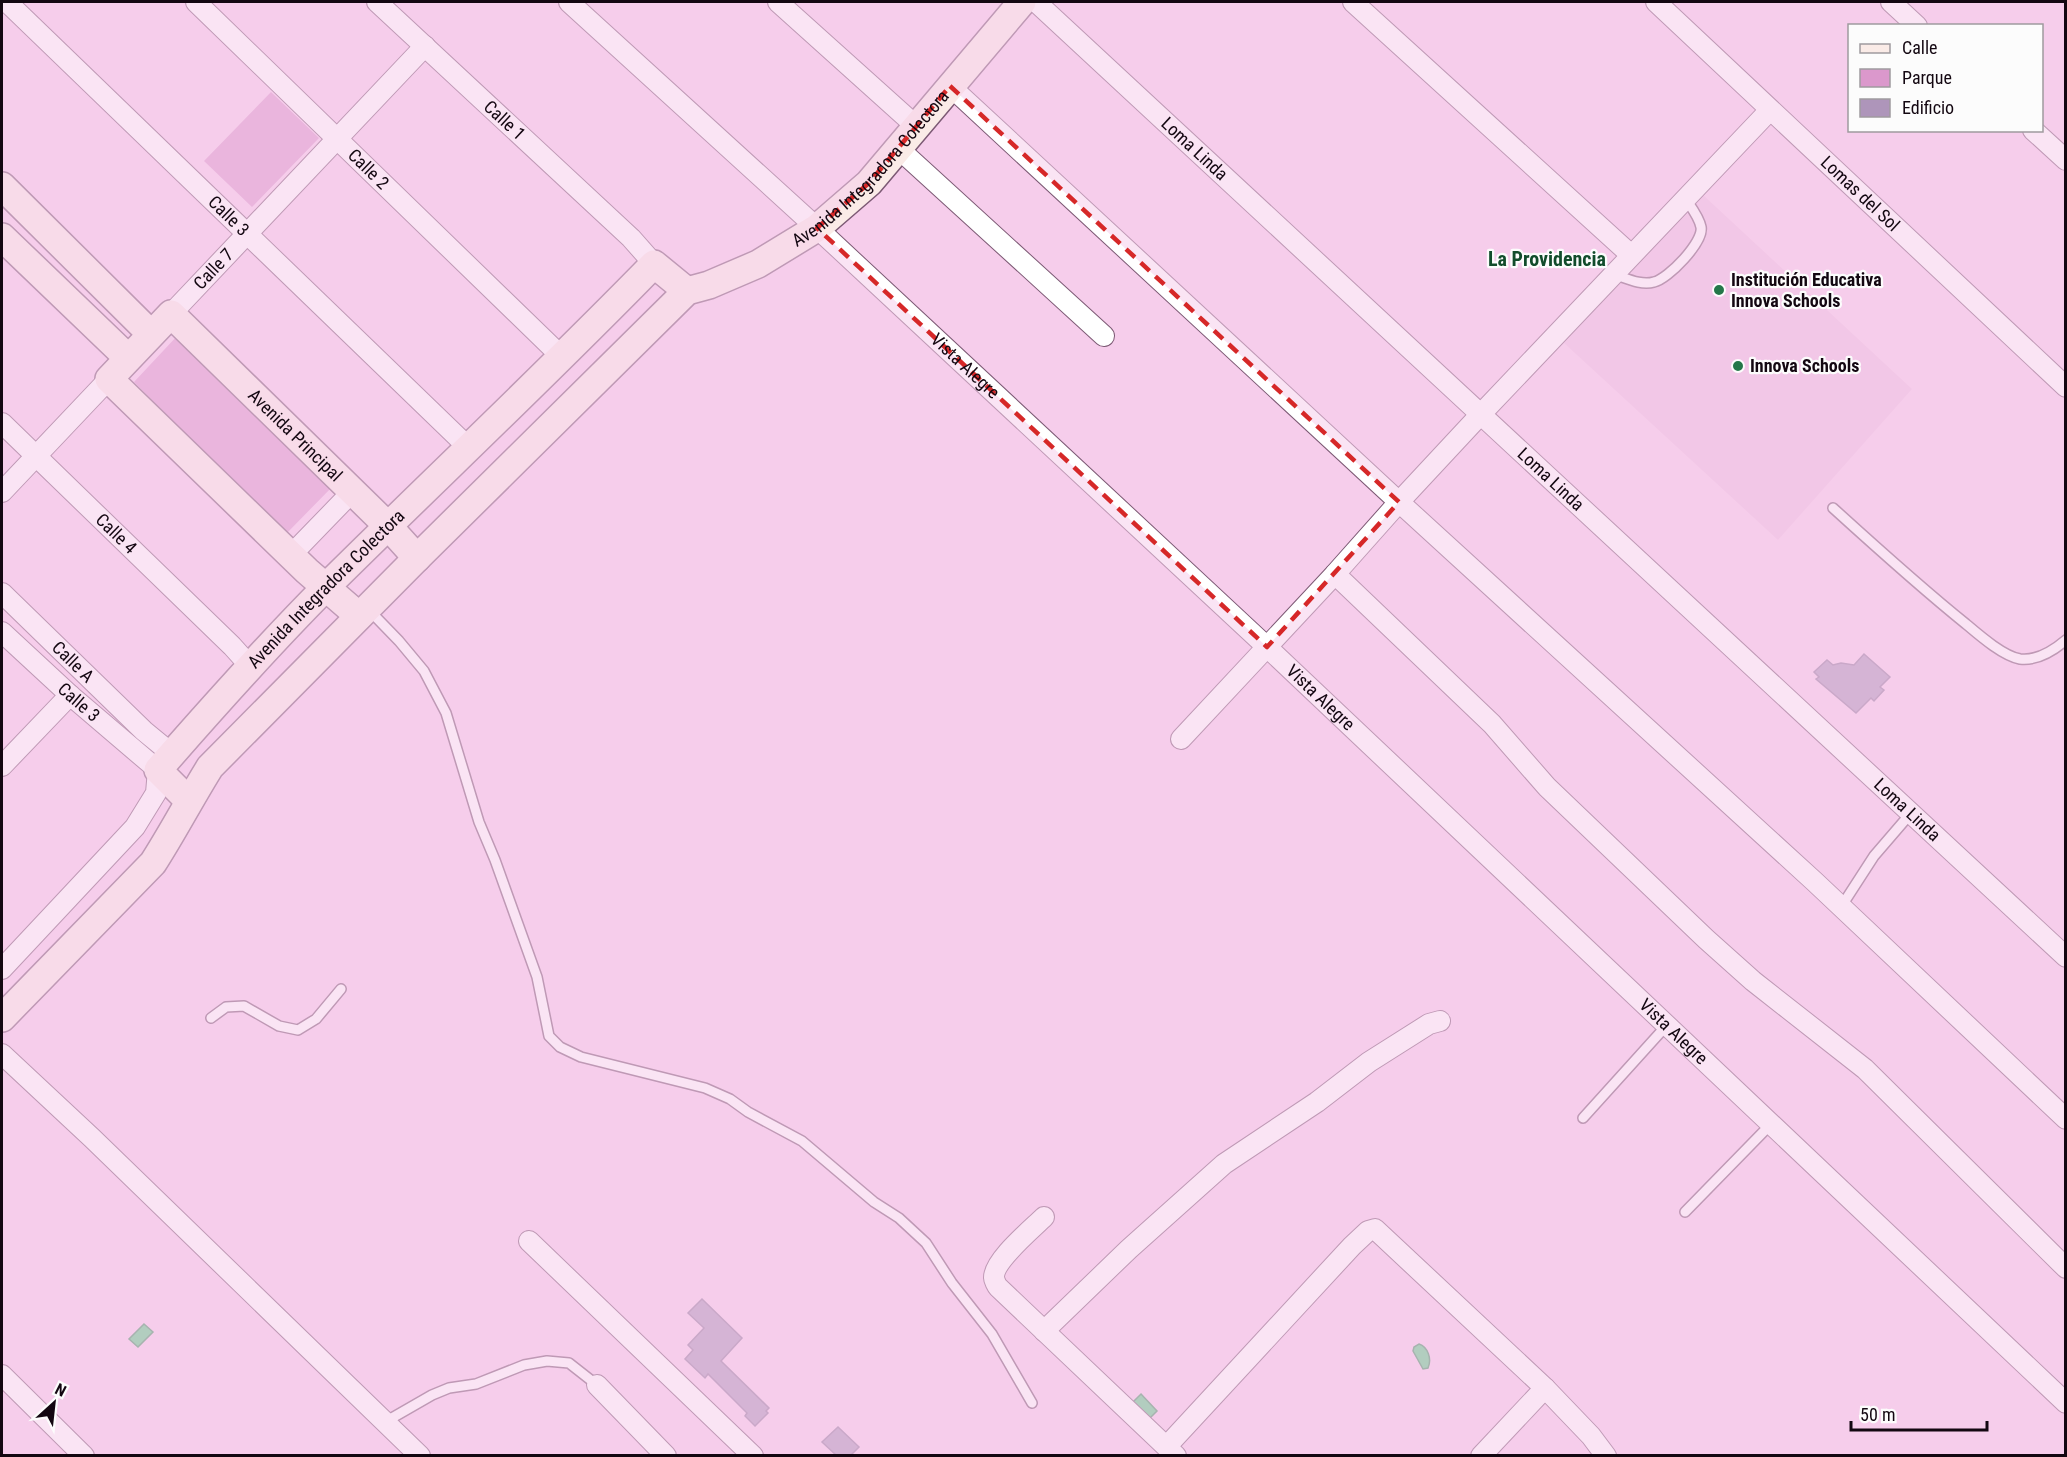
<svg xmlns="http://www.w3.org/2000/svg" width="2067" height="1457" font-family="'Roboto Condensed',sans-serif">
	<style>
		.built { fill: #eebfe2 }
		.green { fill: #db98cc }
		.water { fill: #5fcd8b; stroke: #489266; stroke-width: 1.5 }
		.building { fill: #ae95ba; stroke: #947b9f; stroke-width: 1.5 }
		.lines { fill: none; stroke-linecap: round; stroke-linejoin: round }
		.lane-casing { stroke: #7c5974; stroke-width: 12 }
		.street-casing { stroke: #7c5974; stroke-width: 22 }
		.secondary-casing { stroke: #7c5974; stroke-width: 30 }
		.lane { stroke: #fff; stroke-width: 9 }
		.street { stroke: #fff; stroke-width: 20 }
		.secondary { stroke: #faebe7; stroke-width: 27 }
		.marked { fill: none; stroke: #d62828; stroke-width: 4.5; stroke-dasharray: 12 8; stroke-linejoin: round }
		.poi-dot { fill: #247749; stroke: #fcfcfc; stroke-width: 2 }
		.labels { text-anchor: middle; stroke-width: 4.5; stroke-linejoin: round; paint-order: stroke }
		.street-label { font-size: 18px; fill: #130711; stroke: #fcfcfc }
		.poi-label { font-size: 18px; font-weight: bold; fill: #130711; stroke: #fcfcfc; text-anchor: start }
		.neighbourhood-label { font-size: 20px; font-weight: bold; fill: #124c2c; stroke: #fcfcfc }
	</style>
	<rect width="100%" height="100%" fill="#f6cdeb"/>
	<path class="built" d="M1702,194L1912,389L1778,540L1564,343Z"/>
	<path class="green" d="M271,92L319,138L252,207L204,161Z
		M178,335L334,485L286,534L134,382Z"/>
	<path class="water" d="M144,1324L153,1332L138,1347L129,1339Z
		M1419,1344C1428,1347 1432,1359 1428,1368L1423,1369L1413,1351L1414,1347Z
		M1141,1394L1157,1411L1150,1418L1133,1402Z"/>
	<path class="building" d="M1864,654L1890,677L1880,687L1884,690L1874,701L1871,698L1856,713L1816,679L1819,677L1814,672L1827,660L1833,665L1841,663L1854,665Z
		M702,1299L742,1338L721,1361L769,1408L766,1411L768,1413L755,1426L745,1416L747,1413L708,1374L705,1378L685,1359L693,1350L688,1345L704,1328L688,1313Z
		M838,1427L859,1447L851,1455H836L822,1442Z"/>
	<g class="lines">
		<g class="lane-casing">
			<path id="lane" d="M1613,274C1626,278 1641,286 1654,282C1668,279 1704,242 1701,227C1699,217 1691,207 1685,198
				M1833,508C1877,548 1920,587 1966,624C1979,635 2003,656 2020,659C2037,661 2053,651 2066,640
				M368,609L399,641L424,671L446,713L479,822L495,860L537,977L549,1036L560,1047L581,1057L705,1088L730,1099L748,1112L802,1141L874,1202L899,1218L926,1243L952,1283L992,1334L1032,1403
				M1841,907L1874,856L1911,813
				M211,1018L226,1007L244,1006L279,1026L298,1030L316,1019L341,989
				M1583,1118L1667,1025
				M1685,1212L1771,1124
				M385,1422L432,1395L449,1388L476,1384L524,1365L547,1361L569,1363L597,1385"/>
		</g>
		<g class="street-casing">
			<g id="street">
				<path id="s1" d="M7,2L469,448"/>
				<path id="s2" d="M196,2L563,358"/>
				<path id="s3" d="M377,2L631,238L654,264"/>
				<path id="s4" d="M569,2L817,228L1267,647L2066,1403"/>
				<path d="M778,2L917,127"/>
				<path id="s5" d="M1036,2L2066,957"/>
				<path d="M1353,2L1631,255"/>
				<path id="s6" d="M1656,2L2066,387"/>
				<path d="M1891,2L1917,26"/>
				<path d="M950,86L1399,502L1815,882L2066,1119"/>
				<path d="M2033,130L2066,160"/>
				<path d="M899,149L1104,336"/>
				<path id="s7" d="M171,314L425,46"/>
				<path id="s8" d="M2,423L232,646L250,666"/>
				<path d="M2,492L109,379"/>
				<path d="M291,555L353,491"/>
				<path d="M1335,574L1492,724L1547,787L1706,939L1753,981L1865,1069L2066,1268"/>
				<path id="s9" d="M2,593L144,731L172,754"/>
				<path id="s10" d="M2,632L70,695L158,770L156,793L135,827L2,969"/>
				<path d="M1181,739L1335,574L1399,502L1480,415L1770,110"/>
				<path d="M2,766L70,695"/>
				<path d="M2,1054L92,1138L420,1456"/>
				<path d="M1044,1217C1032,1229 993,1261 994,1278C994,1280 997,1286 998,1287L1176,1456"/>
				<path d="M529,1241L753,1456"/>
				<path d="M1044,1331L1129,1249L1224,1164L1317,1102L1369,1062L1429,1024L1440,1021"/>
				<path d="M2,1375L84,1456"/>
				<path d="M597,1385L666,1456"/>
				<path d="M1167,1446L1352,1246L1368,1231L1375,1229L1545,1388L1591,1436L1606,1456"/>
				<path d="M1481,1456L1545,1388"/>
			</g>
		</g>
		<g class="secondary-casing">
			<g id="secondary">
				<path d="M2,186L151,334"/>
				<path d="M2,237L128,358"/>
				<path id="s11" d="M359,616L307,571L109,379L171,314L389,527L417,558"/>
				<path id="s12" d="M189,801L158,770C213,707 268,645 327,586C436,478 547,374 654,264L687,291"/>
				<path id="s13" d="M2,1018L153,863C173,832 190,799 210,767L417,558L687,291L709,285L758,264L817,228L869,183L1022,2"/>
			</g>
		</g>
		<use href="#lane" class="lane"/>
		<use href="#street" class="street"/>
		<use href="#secondary" class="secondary"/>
	</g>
	<path d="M0 0H2067V1457H0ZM950,86L1399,502L1267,647L817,228L869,183Z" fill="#f6cdeb" fill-opacity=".55" fill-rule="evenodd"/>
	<path class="marked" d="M950,86L1399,502L1267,647L817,228L869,183Z"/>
	<g class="poi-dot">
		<circle cx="1719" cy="290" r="6"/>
		<circle cx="1738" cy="366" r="6"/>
	</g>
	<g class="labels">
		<g class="street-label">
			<text dy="6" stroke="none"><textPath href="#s3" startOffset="174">Calle 1</textPath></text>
			<text dy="6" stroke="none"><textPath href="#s5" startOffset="216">Loma Linda</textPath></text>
			<text dy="6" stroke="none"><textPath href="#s13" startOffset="1227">Avenida Integradora Colectora</textPath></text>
			<text dy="6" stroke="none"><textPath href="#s2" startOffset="240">Calle 2</textPath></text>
			<text dy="6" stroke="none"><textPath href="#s6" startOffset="280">Lomas del Sol</textPath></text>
			<text dy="6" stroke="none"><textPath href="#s1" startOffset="308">Calle 3</textPath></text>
			<text dy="6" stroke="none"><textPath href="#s7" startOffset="62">Calle 7</textPath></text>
			<text dy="6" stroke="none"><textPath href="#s4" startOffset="538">Vista Alegre</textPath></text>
			<text dy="6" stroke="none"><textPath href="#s11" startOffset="608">Avenida Principal</textPath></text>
			<text dy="6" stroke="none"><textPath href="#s5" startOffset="702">Loma Linda</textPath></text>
			<text dy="6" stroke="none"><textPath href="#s8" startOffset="159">Calle 4</textPath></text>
			<text dy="6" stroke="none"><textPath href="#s12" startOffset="291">Avenida Integradora Colectora</textPath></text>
			<text dy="6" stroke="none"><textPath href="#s9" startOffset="99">Calle A</textPath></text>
			<text dy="6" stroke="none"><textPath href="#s4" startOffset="1024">Vista Alegre</textPath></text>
			<text dy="6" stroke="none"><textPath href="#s10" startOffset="104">Calle 3</textPath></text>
			<text dy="6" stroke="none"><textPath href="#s5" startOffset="1188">Loma Linda</textPath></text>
			<text dy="6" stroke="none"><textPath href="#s4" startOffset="1510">Vista Alegre</textPath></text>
		</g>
		<g class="poi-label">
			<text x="1731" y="286">Institución Educativa<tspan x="1731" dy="21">Innova Schools</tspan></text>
			<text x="1750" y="372">Innova Schools</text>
		</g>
		<g class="neighbourhood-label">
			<text x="1547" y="266">La Providencia</text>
		</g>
	</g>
	<rect width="2067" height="1457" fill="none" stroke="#130711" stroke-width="6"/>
	<rect x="1848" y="24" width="195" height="108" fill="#fcfcfc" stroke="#9f9a9e" stroke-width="1.5"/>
	<rect x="1860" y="44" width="30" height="9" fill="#faebe7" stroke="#9f9a9e" stroke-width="1.5"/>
	<text x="1902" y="54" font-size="18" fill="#130711">Calle</text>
	<rect x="1860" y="69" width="30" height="18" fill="#db98cc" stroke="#9f9a9e" stroke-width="1.5"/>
	<text x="1902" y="84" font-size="18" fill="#130711">Parque</text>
	<rect x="1860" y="99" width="30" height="18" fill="#ae95ba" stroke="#9f9a9e" stroke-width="1.5"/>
	<text x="1902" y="114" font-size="18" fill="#130711">Edificio</text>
	<g transform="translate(54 1403) rotate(27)" stroke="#fcfcfc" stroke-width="4.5" paint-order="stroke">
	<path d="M0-4.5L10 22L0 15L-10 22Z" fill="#130711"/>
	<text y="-9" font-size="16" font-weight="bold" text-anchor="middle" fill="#130711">N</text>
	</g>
	<path d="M1851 1421v9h136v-9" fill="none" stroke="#130711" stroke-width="3"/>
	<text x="1860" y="1421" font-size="18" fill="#130711" stroke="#fcfcfc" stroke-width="4.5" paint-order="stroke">50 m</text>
</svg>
